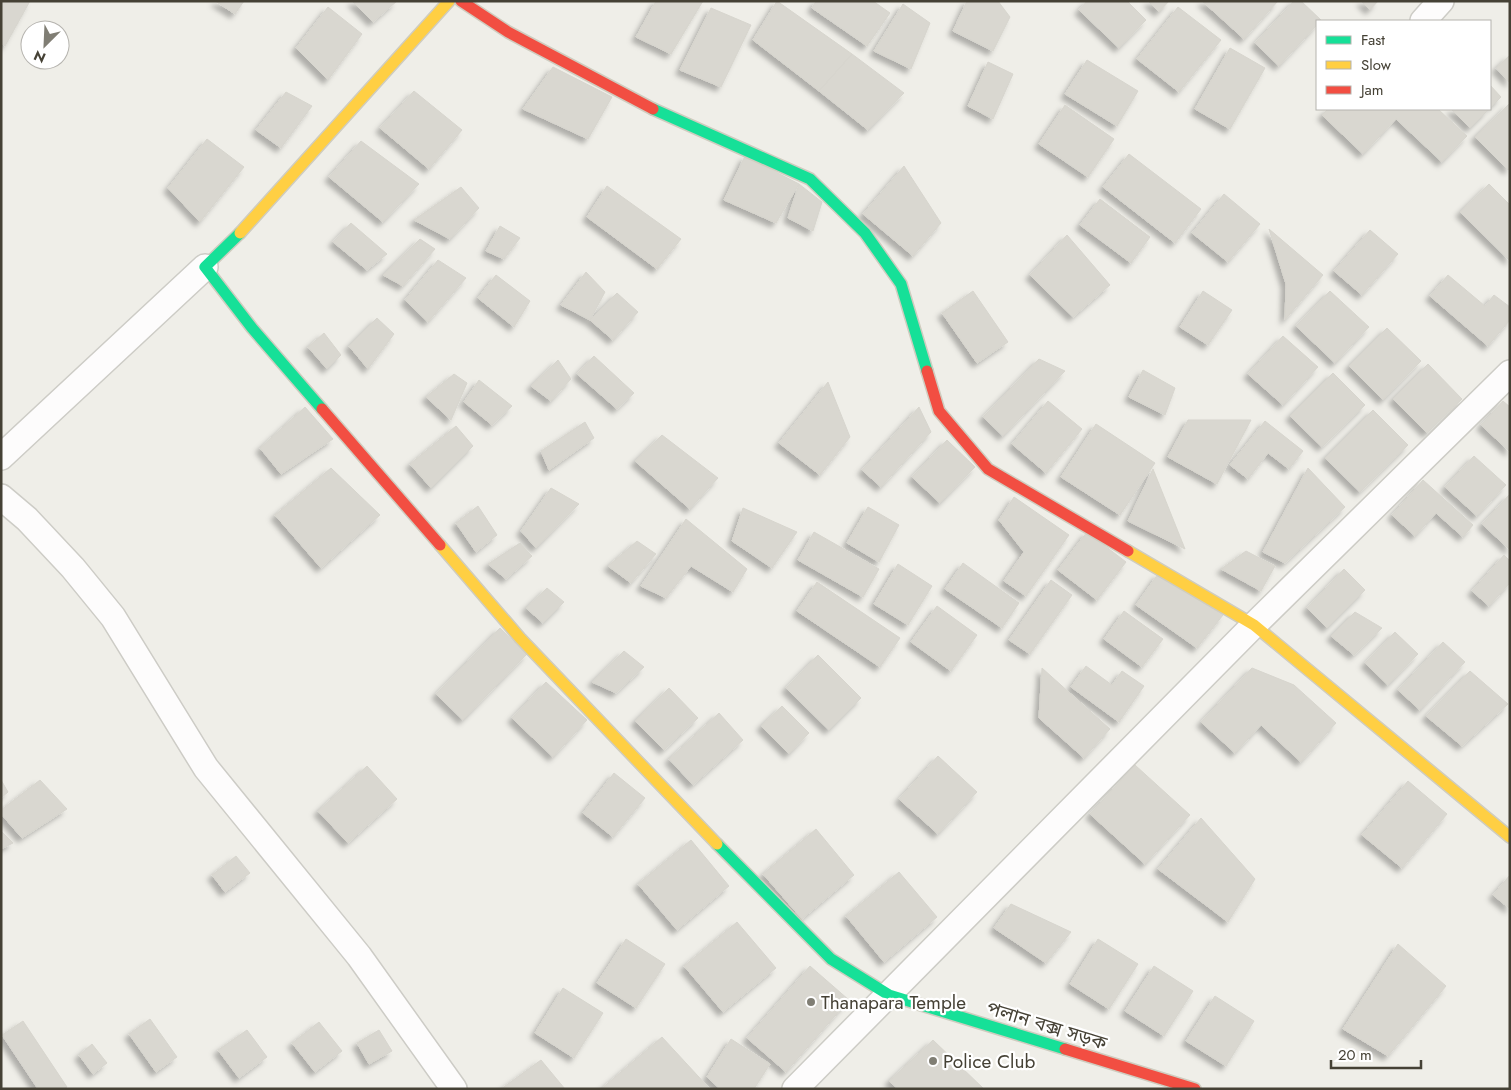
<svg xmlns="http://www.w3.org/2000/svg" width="1511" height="1090" font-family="Jost,'Noto Sans Bengali',sans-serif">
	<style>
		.building { fill: #d9d7d0; stroke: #d7d5ce; filter: url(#shadow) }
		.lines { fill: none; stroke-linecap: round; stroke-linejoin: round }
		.street-casing { stroke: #cdccc6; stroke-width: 28 }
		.fast-casing { stroke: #cfccbf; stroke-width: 14 }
		.slow-casing { stroke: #cfccbf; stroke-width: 14 }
		.jam-casing { stroke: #cfccbf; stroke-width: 14 }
		.street { stroke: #fdfcfc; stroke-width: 25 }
		.fast { stroke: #16e098; stroke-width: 11 }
		.slow { stroke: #ffcf43; stroke-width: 11 }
		.jam { stroke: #f24e42; stroke-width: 11 }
		.poi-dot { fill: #807e74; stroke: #fff; stroke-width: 2 }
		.labels { text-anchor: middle; stroke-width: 4.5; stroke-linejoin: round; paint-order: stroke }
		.poi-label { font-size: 19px; fill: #454135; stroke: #fff; text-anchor: start }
		.street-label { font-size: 19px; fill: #454135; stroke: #fff }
	</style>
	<defs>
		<filter id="shadow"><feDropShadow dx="-4.5" dy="4.5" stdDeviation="2.5" flood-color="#0004"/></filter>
	</defs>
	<rect width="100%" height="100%" fill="#efeee8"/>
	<path class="building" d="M3,1H30L5,46L1,43V4Z
		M215,1H244L235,14Z
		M352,1H397L373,22Z
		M656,1H703L671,54L636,37Z
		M777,1L852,54L819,91L753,40Z
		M816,1H873L890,13L867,46L812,8Z
		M967,1H998L1010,17L993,51L953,31Z
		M1087,1H1127L1146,20L1119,48L1079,10Z
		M1148,1H1169L1159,12Z
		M1202,1H1278L1244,39Z
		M1294,1H1301L1321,20L1317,21V25L1279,66L1255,43Z
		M1361,1H1378L1370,10Z
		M903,4L930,23L911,69L874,51Z
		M328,7L362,34L328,80L296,48Z
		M1178,7L1221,40L1179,92L1137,59Z
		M711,8L751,25L721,87L680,70Z
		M1230,48L1265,68L1230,129L1195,109Z
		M852,54L904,93L868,130L819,91Z
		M1510,55V83L1496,68Z
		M1087,60L1138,91L1117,126L1065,94Z
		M988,62L1013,74L993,119L968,106Z
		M553,67L612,97L588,139L523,109Z
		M1490,85L1501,97L1490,108Z
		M414,91L462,130L429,169L380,128Z
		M286,92L312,106L281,148L256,130Z
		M1509,104L1510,168L1508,170L1475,137Z
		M1065,105L1114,139L1088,177L1039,144Z
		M1328,109H1438L1467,136L1442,162L1396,119L1363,154L1322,115Z
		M1451,109H1489L1470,128Z
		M207,139L244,167L200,222L168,188Z
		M361,141L419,184L383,222L329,177Z
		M1129,154L1201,209L1175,243L1103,187Z
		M745,156L799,184L776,223L724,200Z
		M904,166L941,223L913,256L863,214Z
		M799,184L822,202L813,231L788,218Z
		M1489,184L1510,205V261L1460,212Z
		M607,186L681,239L657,269L587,217Z
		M461,187L479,208L450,239L414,220Z
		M1224,194L1260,224L1228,262L1192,233Z
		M1100,199L1150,237L1131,263L1080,225Z
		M351,223L387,254L367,270L333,242Z
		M500,226L520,238L504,259L486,251Z
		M1269,229L1323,275L1285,320L1286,284Z
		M1370,230L1398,254L1362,295L1334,271Z
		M1067,235L1110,285L1073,317L1030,275Z
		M420,239L435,249L403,286L383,275Z
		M438,260L466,278L428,322L405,300Z
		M586,272L605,292L590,320L561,305Z
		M496,275L530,301L514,327L478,298Z
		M1448,275L1485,306L1494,295L1510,307V320L1488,346L1430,296Z
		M973,291L1008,342L977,363L942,313Z
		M1203,291L1232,310L1208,345L1180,327Z
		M1330,291L1369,327L1335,363L1296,326Z
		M617,293L638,312L613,340L590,320Z
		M377,318L394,334L368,369L349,346Z
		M1387,328L1421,361L1383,400L1349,366Z
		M324,333L341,355L327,369L308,347Z
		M1283,336L1318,367L1283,405L1248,374Z
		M594,356L634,393L617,409L577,374Z
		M1039,359L1065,371L1003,436L983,417Z
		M558,360L571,379L551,401L531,386Z
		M1428,364L1462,399L1427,433L1393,399Z
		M1143,370L1175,388L1165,415L1129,397Z
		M1333,373L1365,405L1322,447L1290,416Z
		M454,374L467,383L451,420L426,397Z
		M479,380L512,406L492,425L464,402Z
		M828,382L850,437L820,475L779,443Z
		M1048,401L1082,429L1046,473L1012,444Z
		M1503,401L1510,407V452L1481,425Z
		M305,407L333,439L281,474L260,448Z
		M919,407L931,432L881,487L862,470Z
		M1373,410L1408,445L1360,492L1325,458Z
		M1188,420H1251L1217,484L1168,457Z
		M1265,421L1303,451L1289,469L1268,453L1248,479L1230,465Z
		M585,422L594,438L549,470L541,451Z
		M1096,424L1155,463L1120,515L1061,477Z
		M456,426L473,446L431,488L410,464Z
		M662,435L718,478L690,509L635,461Z
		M947,440L975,467L940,503L912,477Z
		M1474,456L1506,485L1477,516L1445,487Z
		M331,468L380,515L321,568L275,515Z
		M1308,468L1345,507L1285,563L1263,552Z
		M1153,469L1185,549L1128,521Z
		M1423,480L1473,525L1463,537L1436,513L1415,536L1392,515Z
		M551,488L579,504L536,548L521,531Z
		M1510,494V550L1482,524Z
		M1014,497L1069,535L1026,596L1004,581L1024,552L999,520Z
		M478,506L497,535L476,552L456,523Z
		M868,507L899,525L879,562L847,543Z
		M743,508L797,532L772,568L732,541Z
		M686,519L747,569L733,592L691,566L666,598L641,586Z
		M814,532L879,569L863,597L798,560Z
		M1087,532L1126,562L1097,600L1058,570Z
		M637,541L656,554L631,583L608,566Z
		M520,543L532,556L506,579L488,564Z
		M1246,551L1275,566L1261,591L1221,569Z
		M1504,555L1510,561V583L1489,606L1472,591Z
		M963,563L1019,603L1002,628L945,589Z
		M898,564L932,586L908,625L874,604Z
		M1344,569L1365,590L1327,628L1307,608Z
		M1158,574L1223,615L1197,648L1136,605Z
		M1051,580L1072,595L1030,654L1009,640Z
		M817,582L900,638L880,667L797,611Z
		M547,588L564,602L543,623L526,608Z
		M937,606L977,635L951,671L911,642Z
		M1124,611L1163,639L1142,667L1104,639Z
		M1355,612L1382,628L1354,655L1331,636Z
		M500,628L527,654L463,720L436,694Z
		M1395,632L1418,654L1388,685L1365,663Z
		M1443,642L1465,662L1420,710L1398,690Z
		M624,651L644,667L616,693L592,682Z
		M818,655L861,698L829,730L786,688Z
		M1086,666L1112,685L1122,671L1144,686L1119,722L1071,687Z
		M1042,668L1110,729L1084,758L1039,718Z
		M1252,668L1294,685L1336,723L1301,762L1261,725L1235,753L1201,722Z
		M1470,671L1508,704L1462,746L1426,716Z
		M546,682L587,720L553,757L512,718Z
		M669,688L698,718L664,750L635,721Z
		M782,706L809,733L789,754L761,726Z
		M719,713L743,740L693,785L669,759Z
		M938,756L977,792L938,834L899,799Z
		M1135,765L1190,815L1145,864L1090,814Z
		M367,766L397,799L348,843L318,811Z
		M614,773L645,798L613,837L583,813Z
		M1,780L8,792L1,798Z
		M40,780L67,809L22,838L1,814V810Z
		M1408,781L1447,814L1402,868L1362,835Z
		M1201,818L1255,879L1228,922L1158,869Z
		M816,829L854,875L802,919L763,874Z
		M1,831L13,843L1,849Z
		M691,840L729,886L677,930L638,884Z
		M236,856L250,873L225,892L212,875Z
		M899,872L937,917L884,962L846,916Z
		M1510,875V909L1493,895Z
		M1011,904L1071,932L1046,963L994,928Z
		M737,922L776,968L723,1012L684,966Z
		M626,939L665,964L636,1008L597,983Z
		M1098,939L1138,964L1109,1009L1070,984Z
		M1398,944L1446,986L1388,1056L1343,1029Z
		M810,966L849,1000L786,1072L747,1038Z
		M1154,966L1193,991L1164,1036L1125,1011Z
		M563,988L603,1013L574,1058L535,1033Z
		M1215,996L1254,1021L1226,1066L1186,1041Z
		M150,1019L177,1057L156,1072L129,1034Z
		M23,1021L67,1087L64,1089H38L2,1035Z
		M319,1022L342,1051L315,1072L292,1043Z
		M247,1030L267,1057L239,1078L218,1050Z
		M379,1030L392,1051L369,1064L357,1043Z
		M662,1037L710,1089H601Z
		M731,1039L770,1064L754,1089H720L707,1077Z
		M933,1040L984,1089H898L889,1081Z
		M92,1044L107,1063L93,1074L79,1055Z
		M541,1060L565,1089H501Z"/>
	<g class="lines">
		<g class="street-casing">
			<path id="street" d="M1423,21L1441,1
				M1,457L205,267
				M1,497L27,519L73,568L113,617L206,768L359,956L454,1089
				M795,1089L1254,625L1510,373"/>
		</g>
		<g class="fast-casing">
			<path id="fast" d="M653,109L810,179L865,233L901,284L927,371
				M240,233L205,267L252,328L322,409
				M717,844L831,959L889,995L1065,1049"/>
		</g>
		<g class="slow-casing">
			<path id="slow" d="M240,233L449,1
				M440,545L520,638L717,844
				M1128,551L1254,625L1510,837"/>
		</g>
		<g class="jam-casing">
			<path id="jam" d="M461,1L508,32L653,109
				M927,371L939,411L988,469L1128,551
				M322,409L440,545
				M1065,1049L1195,1089"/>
		</g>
		<use href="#street" class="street"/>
		<use href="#fast" class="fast"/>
		<use href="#slow" class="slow"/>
		<use href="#jam" class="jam"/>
	</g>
	<g class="poi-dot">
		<circle cx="811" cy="1002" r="5"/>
		<circle cx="933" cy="1061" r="5"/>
	</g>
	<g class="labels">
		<g class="poi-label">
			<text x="821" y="1009">Thanapara Temple</text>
			<text x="943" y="1068">Police Club</text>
		</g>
		<g class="street-label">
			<text transform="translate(1047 1025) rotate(17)" y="7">পলান বক্স সড়ক</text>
		</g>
	</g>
	<rect width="1511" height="1090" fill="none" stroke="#454135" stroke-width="5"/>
	<rect x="1316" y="20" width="175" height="90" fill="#ffffff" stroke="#b5b3ae"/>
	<rect x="1326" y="36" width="25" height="8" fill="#16e098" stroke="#b5b3ae"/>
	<text x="1361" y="45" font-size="15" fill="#454135">Fast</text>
	<rect x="1326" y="61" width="25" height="8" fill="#ffcf43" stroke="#b5b3ae"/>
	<text x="1361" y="70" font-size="15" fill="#454135">Slow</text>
	<rect x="1326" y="86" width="25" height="8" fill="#f24e42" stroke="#b5b3ae"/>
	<text x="1361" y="95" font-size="15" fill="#454135">Jam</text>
	<g transform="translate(45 45) rotate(204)"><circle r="24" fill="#ffffff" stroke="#b5b3ae"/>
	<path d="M0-4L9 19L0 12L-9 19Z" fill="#807e74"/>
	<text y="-8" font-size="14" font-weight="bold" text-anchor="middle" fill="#454135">N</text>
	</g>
	<path d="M1331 1060v8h90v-8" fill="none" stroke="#454135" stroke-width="2.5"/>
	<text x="1338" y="1060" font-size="15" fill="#454135" stroke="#ffffff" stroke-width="4" paint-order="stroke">20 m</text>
</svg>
